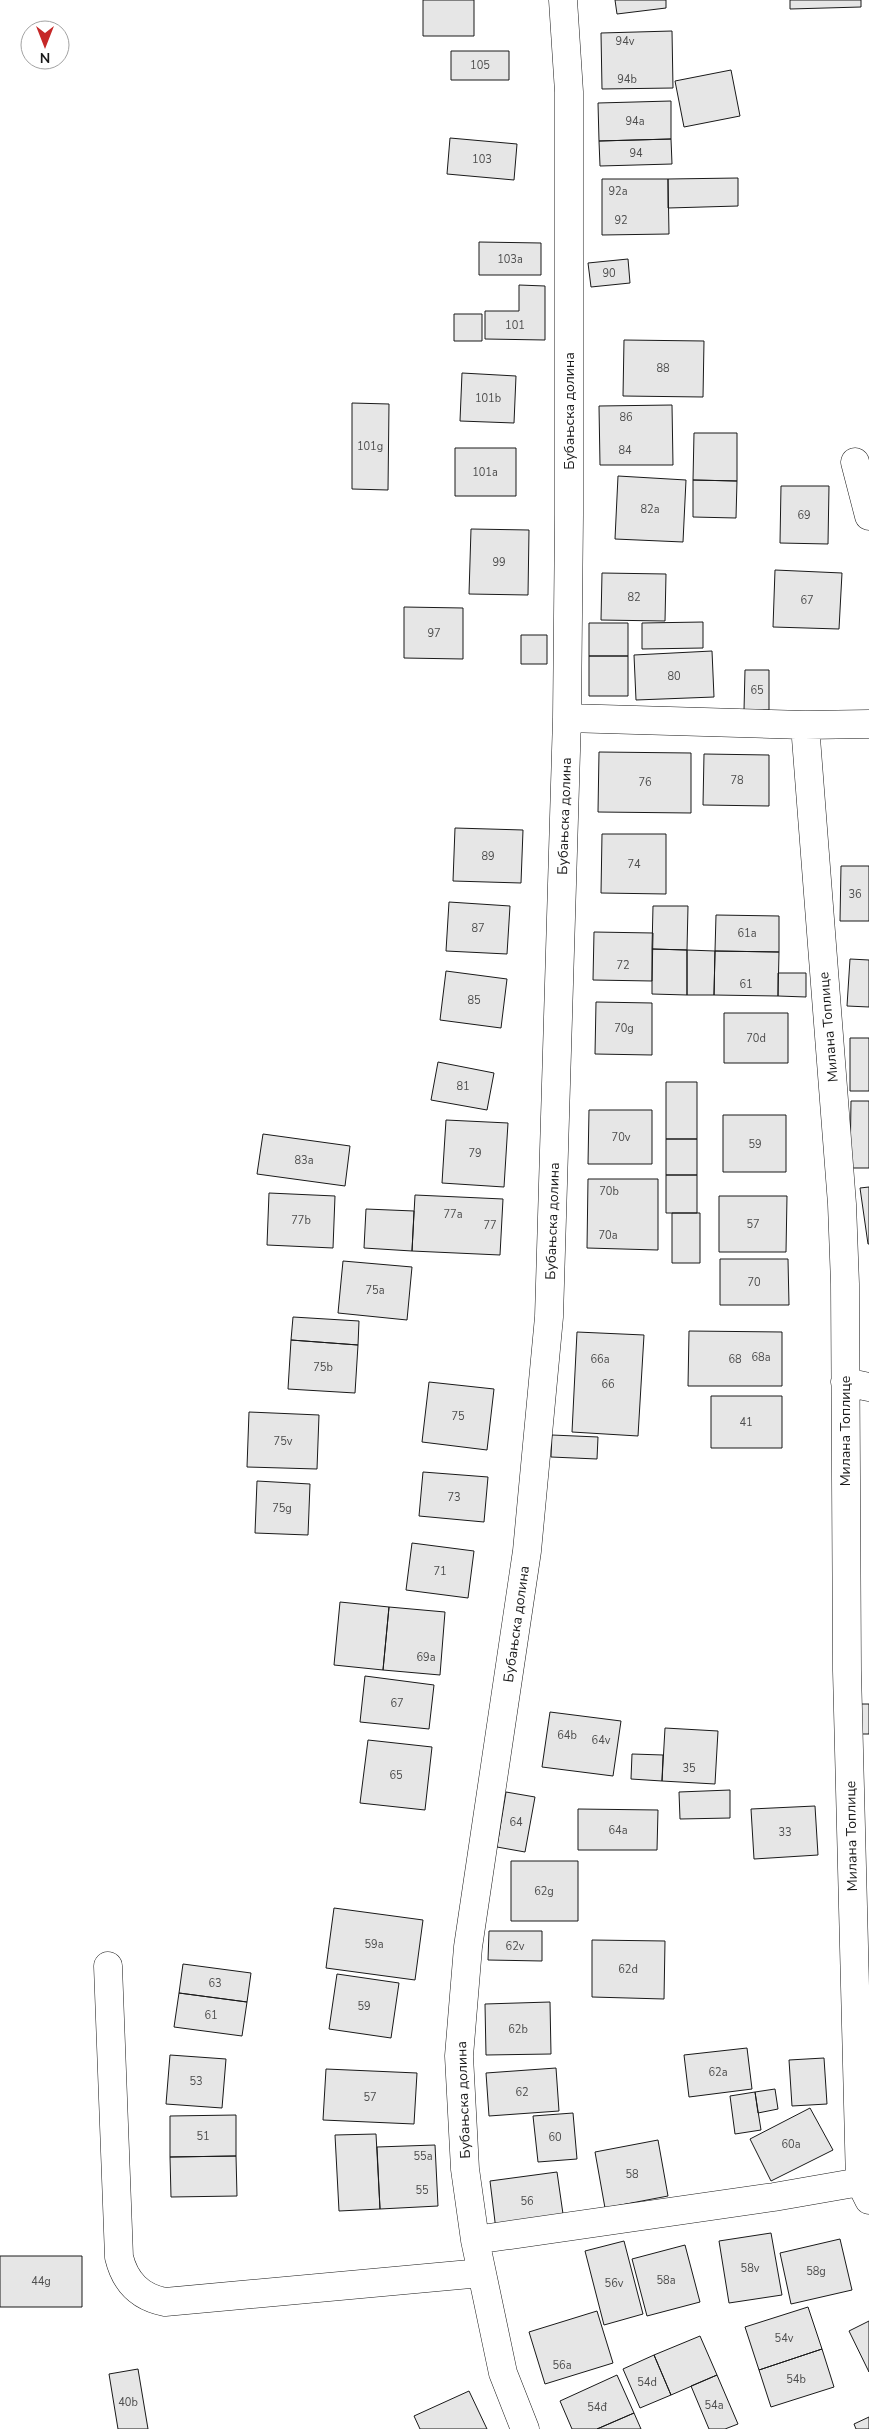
<svg xmlns="http://www.w3.org/2000/svg" width="869" height="2429" font-family="'Nunito Sans',sans-serif">
	<style>
		.building { fill: #e6e6e6; stroke: #1a1a1a }
		.lines { fill: none; stroke-linecap: round; stroke-linejoin: round }
		.street-casing { stroke: #1a1a1a; stroke-width: 29 }
		.street { stroke: #fff; stroke-width: 28 }
		.labels { text-anchor: middle; stroke-width: 4; stroke-linejoin: round; paint-order: stroke }
		.number-label { font-size: 11px; fill: #4d4d4d }
		.street-label { font-size: 14px; fill: #1a1a1a; stroke: #fff }
	</style>
	<rect width="100%" height="100%" fill="#fff"/>
	<path class="building" d="M423,0H474V36H423Z
		M615,0H666V8L617,14Z
		M790,0H861V7L790,9Z
		M672,31L673,88L602,89L601,33Z
		M451,51H509V80H451Z
		M731,70L740,116L684,127L675,81Z
		M671,101V139L599,141L598,103Z
		M450,138L517,144L514,180L447,174Z
		M671,139L672,164L600,166L599,141Z
		M738,178V206L668,208V179Z
		M602,179H668L669,234L602,235Z
		M479,242L541,243V275H479Z
		M628,259L630,283L591,287L588,263Z
		M519,285L545,286V340L485,339V311H519Z
		M454,314H482V341H454Z
		M624,340L704,341L703,397L623,396Z
		M462,373L516,376L514,423L460,421Z
		M352,403L389,404L388,490L352,489Z
		M672,405L673,465H600L599,406Z
		M694,433H737V481L693,480Z
		M455,448H516V496H455Z
		M618,476L686,480L683,542L615,539Z
		M693,480L737,481L736,518L693,517Z
		M781,486H829L828,544L780,543Z
		M471,529L529,530L528,595L469,594Z
		M775,570L842,573L839,629L773,627Z
		M602,573L666,574L665,621L601,620Z
		M404,607L463,608V659L404,658Z
		M703,622V648L642,649V623Z
		M589,623H628V656H589Z
		M521,635H547V664H521Z
		M712,651L714,697L636,700L634,655Z
		M589,656H628V696H589Z
		M745,670H769V710H744Z
		M599,752L691,753V813L598,812Z
		M704,754L769,755V806L703,805Z
		M455,828L523,830L521,883L453,881Z
		M602,834H666V894L601,893Z
		M841,866H869V921H840Z
		M449,902L510,906L507,954L446,951Z
		M653,906H688L687,950L652,949Z
		M716,915L779,916V952L715,951Z
		M594,932L653,933L652,981L593,980Z
		M652,949L687,950V995L652,994Z
		M687,950L715,951L714,995H687Z
		M715,951L779,952L778,996L714,995Z
		M850,959L869,960V1007L847,1006Z
		M446,971L507,979L501,1028L440,1020Z
		M778,973H806V997L778,996Z
		M596,1002L652,1003V1055L595,1054Z
		M724,1013H788V1063H724Z
		M850,1038H869V1091H850Z
		M438,1062L494,1073L487,1110L431,1100Z
		M666,1082H697V1139H666Z
		M851,1101H869V1168H850Z
		M589,1110H652V1164H588Z
		M723,1115H786V1172H723Z
		M446,1120L508,1123L504,1187L442,1183Z
		M263,1134L350,1146L345,1186L257,1174Z
		M666,1139H697V1175H666Z
		M666,1175H697V1213H666Z
		M588,1179H658V1250L587,1248Z
		M869,1187V1244H868L860,1188Z
		M269,1193L335,1196L333,1248L267,1245Z
		M415,1195L503,1199L500,1255L412,1251Z
		M719,1196H787L786,1252H719Z
		M366,1209L414,1211L412,1251L364,1248Z
		M672,1213H700V1263H672Z
		M720,1259H788L789,1305H720Z
		M343,1261L412,1267L407,1320L338,1313Z
		M293,1317L359,1321L358,1345L291,1340Z
		M689,1331L782,1332V1386H688Z
		M577,1332L644,1335L638,1436L572,1432Z
		M291,1340L358,1345L355,1393L288,1389Z
		M429,1382L494,1389L487,1450L422,1442Z
		M711,1396H782V1448H711Z
		M249,1412L319,1415L317,1469L247,1467Z
		M552,1435L598,1437L597,1459L551,1457Z
		M423,1472L488,1477L484,1522L419,1516Z
		M257,1481L310,1484L308,1535L255,1533Z
		M412,1543L474,1551L468,1598L406,1590Z
		M340,1602L389,1607L383,1670L334,1665Z
		M389,1607L445,1612L440,1675L383,1670Z
		M365,1676L434,1685L429,1729L360,1722Z
		M858,1704H869V1734H858Z
		M550,1712L621,1721L613,1776L542,1767Z
		M665,1728L718,1731L715,1784L662,1781Z
		M368,1740L432,1747L425,1810L360,1803Z
		M632,1754L663,1755L662,1781L631,1779Z
		M730,1790V1818L680,1819L679,1792Z
		M506,1792L535,1797L525,1852L497,1847Z
		M815,1806L818,1855L754,1859L751,1809Z
		M578,1809L658,1810L657,1850H578Z
		M511,1861H578V1921H511Z
		M334,1908L423,1920L415,1980L326,1968Z
		M489,1931H542V1961L488,1960Z
		M592,1940L665,1941L664,1999L592,1997Z
		M183,1964L251,1973L247,2002L179,1993Z
		M337,1974L399,1983L391,2038L329,2029Z
		M179,1993L247,2002L242,2036L174,2027Z
		M550,2002L551,2054L486,2055L485,2004Z
		M747,2048L752,2089L689,2097L684,2055Z
		M170,2055L226,2059L222,2108L166,2104Z
		M824,2058L827,2104L792,2106L789,2060Z
		M556,2068L559,2111L489,2116L486,2073Z
		M326,2069L417,2073L414,2124L323,2120Z
		M775,2089L778,2109L758,2113L755,2092Z
		M755,2092L761,2130L735,2134L730,2096Z
		M810,2108L833,2150L771,2181L750,2139Z
		M573,2113L577,2159L538,2162L533,2116Z
		M236,2115V2156L170,2157V2116Z
		M376,2134L380,2209L339,2211L335,2135Z
		M658,2140L668,2196L605,2208L595,2152Z
		M435,2145L438,2206L380,2209L377,2147Z
		M236,2156L237,2196L171,2197L170,2157Z
		M557,2172L564,2221L496,2230L490,2181Z
		M771,2233L782,2295L729,2303L719,2241Z
		M840,2239L852,2290L791,2304L780,2253Z
		M624,2241L643,2314L604,2325L585,2251Z
		M685,2245L700,2302L647,2316L632,2259Z
		M0,2256H82V2307H0Z
		M808,2307L822,2349L759,2370L745,2327Z
		M597,2311L613,2363L545,2384L529,2332Z
		M869,2321V2372L849,2331Z
		M700,2336L717,2375L671,2395L654,2355Z
		M822,2349L834,2387L771,2407L759,2370Z
		M654,2355L671,2395L640,2408L623,2369Z
		M138,2369L148,2429H118L109,2374Z
		M617,2375L634,2413L597,2429H572L560,2401Z
		M717,2375L738,2424L725,2429H709L691,2386Z
		M469,2391L487,2429H420L414,2416Z
		M634,2413L641,2429H597Z
		M869,2417V2429H856L854,2424Z"/>
	<g class="lines">
		<g class="street-casing">
			<path id="street" d="M855,462L869,516
				M567,718L805,725L869,724
				M805,725L842,1204L845,1284L847,1671L860,2182L869,2200
				M845,1382L869,1387
				M108,1966L119,2257C125,2282 140,2297 165,2302L481,2273
				M475,2240L774,2197L860,2182
				M525,2429L503,2373L475,2240L465,2169L459,2056L468,1947L527,1551L549,1317L567,718L569,515V92L563,0"/>
		</g>
		<use href="#street" class="street"/>
	</g>
	<g class="labels">
		<g class="number-label">
			<text x="625" y="45">94v</text>
			<text x="480" y="69">105</text>
			<text x="627" y="83">94b</text>
			<text x="635" y="125">94a</text>
			<text x="636" y="157">94</text>
			<text x="482" y="163">103</text>
			<text x="618" y="195">92a</text>
			<text x="621" y="224">92</text>
			<text x="510" y="263">103a</text>
			<text x="609" y="277">90</text>
			<text x="515" y="329">101</text>
			<text x="663" y="372">88</text>
			<text x="488" y="402">101b</text>
			<text x="626" y="421">86</text>
			<text x="370" y="450">101g</text>
			<text x="625" y="454">84</text>
			<text x="485" y="476">101a</text>
			<text x="650" y="513">82a</text>
			<text x="804" y="519">69</text>
			<text x="499" y="566">99</text>
			<text x="634" y="601">82</text>
			<text x="807" y="604">67</text>
			<text x="434" y="637">97</text>
			<text x="674" y="680">80</text>
			<text x="757" y="694">65</text>
			<text x="737" y="784">78</text>
			<text x="645" y="786">76</text>
			<text x="488" y="860">89</text>
			<text x="634" y="868">74</text>
			<text x="855" y="898">36</text>
			<text x="478" y="932">87</text>
			<text x="747" y="937">61a</text>
			<text x="623" y="969">72</text>
			<text x="746" y="988">61</text>
			<text x="474" y="1004">85</text>
			<text x="624" y="1032">70g</text>
			<text x="756" y="1042">70d</text>
			<text x="463" y="1090">81</text>
			<text x="621" y="1141">70v</text>
			<text x="755" y="1148">59</text>
			<text x="475" y="1157">79</text>
			<text x="304" y="1164">83a</text>
			<text x="609" y="1195">70b</text>
			<text x="453" y="1218">77a</text>
			<text x="301" y="1224">77b</text>
			<text x="753" y="1228">57</text>
			<text x="490" y="1229">77</text>
			<text x="608" y="1239">70a</text>
			<text x="754" y="1286">70</text>
			<text x="375" y="1294">75a</text>
			<text x="761" y="1361">68a</text>
			<text x="600" y="1363">66a</text>
			<text x="735" y="1363">68</text>
			<text x="323" y="1371">75b</text>
			<text x="608" y="1388">66</text>
			<text x="458" y="1420">75</text>
			<text x="746" y="1426">41</text>
			<text x="283" y="1445">75v</text>
			<text x="454" y="1501">73</text>
			<text x="282" y="1512">75g</text>
			<text x="440" y="1575">71</text>
			<text x="426" y="1661">69a</text>
			<text x="397" y="1707">67</text>
			<text x="567" y="1739">64b</text>
			<text x="601" y="1744">64v</text>
			<text x="689" y="1772">35</text>
			<text x="396" y="1779">65</text>
			<text x="516" y="1826">64</text>
			<text x="618" y="1834">64a</text>
			<text x="785" y="1836">33</text>
			<text x="544" y="1895">62g</text>
			<text x="374" y="1948">59a</text>
			<text x="515" y="1950">62v</text>
			<text x="628" y="1973">62d</text>
			<text x="215" y="1987">63</text>
			<text x="364" y="2010">59</text>
			<text x="211" y="2019">61</text>
			<text x="518" y="2033">62b</text>
			<text x="718" y="2076">62a</text>
			<text x="196" y="2085">53</text>
			<text x="522" y="2096">62</text>
			<text x="370" y="2101">57</text>
			<text x="203" y="2140">51</text>
			<text x="555" y="2141">60</text>
			<text x="791" y="2148">60a</text>
			<text x="423" y="2160">55a</text>
			<text x="632" y="2178">58</text>
			<text x="422" y="2194">55</text>
			<text x="527" y="2205">56</text>
			<text x="750" y="2272">58v</text>
			<text x="816" y="2275">58g</text>
			<text x="666" y="2284">58a</text>
			<text x="41" y="2285">44g</text>
			<text x="614" y="2287">56v</text>
			<text x="784" y="2342">54v</text>
			<text x="562" y="2369">56a</text>
			<text x="796" y="2383">54b</text>
			<text x="647" y="2386">54d</text>
			<text x="128" y="2406">40b</text>
			<text x="714" y="2409">54a</text>
			<text x="597" y="2411">54đ</text>
		</g>
		<g class="street-label">
			<text transform="translate(569 411) rotate(-90)" y="5">Бубањска долина</text>
			<text transform="translate(564 816) rotate(-88)" y="5">Бубањска долина</text>
			<text transform="translate(828 1027) rotate(-95)" y="5">Милана Топлице</text>
			<text transform="translate(552 1221) rotate(-88)" y="5">Бубањска долина</text>
			<text transform="translate(845 1431) rotate(-90)" y="5">Милана Топлице</text>
			<text transform="translate(516 1624) rotate(-82)" y="5">Бубањска долина</text>
			<text transform="translate(851 1836) rotate(-91)" y="5">Милана Топлице</text>
			<text transform="translate(463 2100) rotate(-92)" y="5">Бубањска долина</text>
		</g>
	</g>
	<g transform="translate(45 45) rotate(180)"><circle r="24" fill="#ffffff" stroke="#a3a3a3"/>
	<path d="M0-4L9 19L0 12L-9 19Z" fill="#c62828"/>
	<text y="-8" font-size="14" font-weight="bold" text-anchor="middle" fill="#1a1a1a">N</text>
	</g>
</svg>
